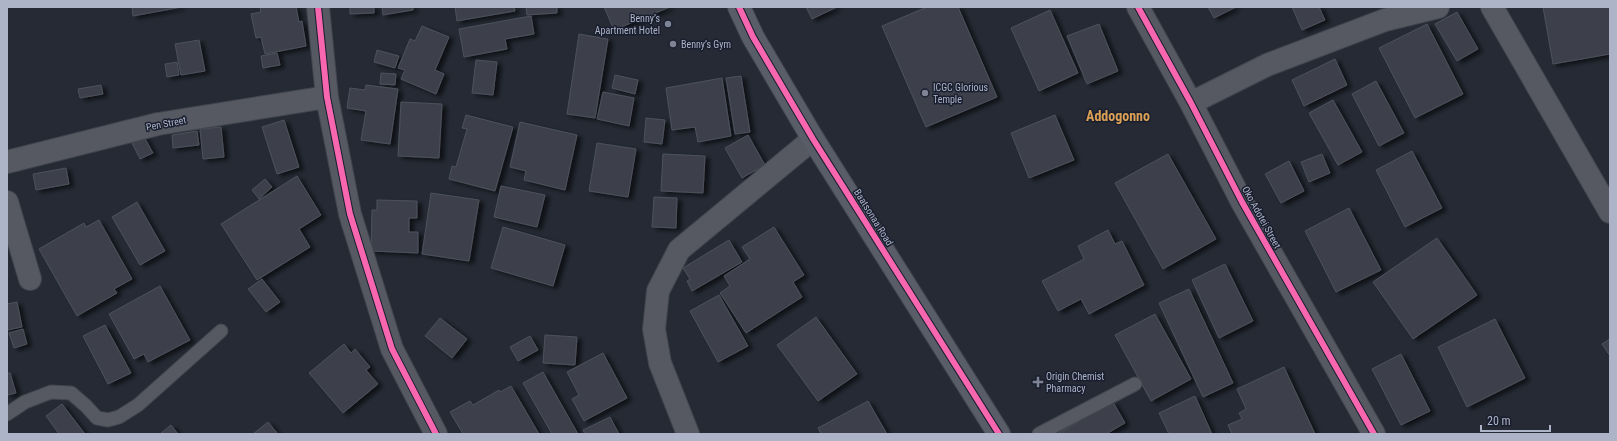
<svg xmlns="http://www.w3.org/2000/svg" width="1617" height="441" font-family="'Roboto Condensed',sans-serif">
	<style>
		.building { fill: #3d414b; stroke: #4d515c; filter: url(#shadow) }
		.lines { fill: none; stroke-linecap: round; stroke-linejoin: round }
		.lane-casing { stroke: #41454d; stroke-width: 15 }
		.street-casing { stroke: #41454d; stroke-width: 24 }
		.secondary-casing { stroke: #41454d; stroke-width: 24 }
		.lane { stroke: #565862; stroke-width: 13 }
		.street { stroke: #565862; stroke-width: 22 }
		.secondary { stroke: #595d68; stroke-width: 22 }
		.cycleway-casing { stroke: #191f2f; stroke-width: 8 }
		.cycleway { stroke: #f766af; stroke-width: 6 }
		.poi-dot { fill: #7e8494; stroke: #191f2f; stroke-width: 1.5 }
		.labels { text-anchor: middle; stroke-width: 3; stroke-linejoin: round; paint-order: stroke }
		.poi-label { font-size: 10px; fill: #aeb4c7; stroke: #191f2f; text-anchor: start }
		.street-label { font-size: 10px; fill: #aeb4c7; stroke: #191f2f }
		.district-label { font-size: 14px; font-weight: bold; fill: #dba055; stroke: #191f2f }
	</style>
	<defs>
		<filter id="shadow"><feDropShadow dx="4.5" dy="2.5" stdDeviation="2" flood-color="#0009"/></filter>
	</defs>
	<rect width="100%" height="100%" fill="#252a34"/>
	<path class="building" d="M132,7H182L133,16Z
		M260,7H296L299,22L302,21L306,46L265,54L261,37L256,38L251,14L261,12Z
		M350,7H374V13L350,14Z
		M382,7H413V10L383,15Z
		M455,7H514L515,11L457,21Z
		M526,7H557V13L527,15Z
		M604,7H670L614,30Z
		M806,7H837L812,19Z
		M927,7H958L997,97L926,127L882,26Z
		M1208,7H1236L1214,18Z
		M1292,7H1319L1325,20L1302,30Z
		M1543,7H1610V54L1553,64Z
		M1050,10L1078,73L1039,91L1011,28Z
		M1457,12L1478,49L1457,61L1435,24Z
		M531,16L534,34L505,39L507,49L464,57L459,29Z
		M1099,24L1118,71L1087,84L1067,36Z
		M1427,24L1463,94L1415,118L1379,48Z
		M422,26L449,37L435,70L444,74L436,94L401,79L405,70L398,68L410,39L415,41Z
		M579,34L608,39L595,118L567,114Z
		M199,40L205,71L181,75L175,44Z
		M377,50L399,56L395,68L374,62Z
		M277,53L280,65L263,68L261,56Z
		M1335,59L1347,85L1304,106L1292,80Z
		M476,60L497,62L493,95L472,93Z
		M177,62L179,75L167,77L165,64Z
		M381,73L396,74L395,85L380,84Z
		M615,75L638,80L635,94L612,88Z
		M741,76L750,132L735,134L726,78Z
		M722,78L731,136L698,142L695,127L672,130L666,88Z
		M1376,81L1404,133L1379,146L1352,94Z
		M101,85L103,94L80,98L78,89Z
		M366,85L398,89L390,144L361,140L366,111L347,108L350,88L365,90Z
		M603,92L634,98L629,126L597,119Z
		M1333,100L1362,152L1338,165L1309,113Z
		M401,102L442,104L439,158L398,156Z
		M466,115L513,127L495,191L449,179L452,166L456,167L467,129L462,128Z
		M1055,115L1074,160L1029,178L1011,133Z
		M646,118L665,120L662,144L644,142Z
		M284,120L299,167L277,174L262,127Z
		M520,122L577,135L565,190L524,180L526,171L510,167Z
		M221,127L224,157L203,159L200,129Z
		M197,131L199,145L173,148L172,135Z
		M142,133L153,153L140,159L130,139Z
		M748,135L765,165L742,178L725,148Z
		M597,143L636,149L628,197L589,191Z
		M1412,151L1442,208L1405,227L1376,170Z
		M663,154L705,156L703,193L661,191Z
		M1168,154L1216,239L1163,269L1115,183Z
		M1322,154L1330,173L1309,182L1301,162Z
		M1289,161L1304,191L1281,203L1265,174Z
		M66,168L69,184L36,190L33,174Z
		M297,176L321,215L299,229L310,247L257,280L221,224Z
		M265,179L272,187L259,199L252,190Z
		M501,186L545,195L537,227L494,217Z
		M431,193L479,200L469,261L422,254Z
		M654,197L677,198L676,228L652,227Z
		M377,200L417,201V218H409V232H418V253L371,251L372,210H377Z
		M137,202L165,251L140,265L112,217Z
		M1349,208L1381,270L1336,292L1305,231Z
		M99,220L132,279L114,289L117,293L77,316L39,249L84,223L86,227Z
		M503,227L565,245L553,286L491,268Z
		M774,227L804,275L793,282L802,297L746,333L720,293L730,286L724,276L750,259L742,247Z
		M1108,230L1115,244L1122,241L1144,285L1089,314L1081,299L1058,311L1042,281L1084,259L1078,246Z
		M1437,238L1477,295L1413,339L1373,282Z
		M729,240L742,262L692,291L687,281L690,279L683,268Z
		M1225,264L1253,321L1219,338L1192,280Z
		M262,279L280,302L266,312L248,289Z
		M160,286L190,340L148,362L144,354L134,359L109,314Z
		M1189,289L1233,383L1203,397L1159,303Z
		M719,295L748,346L718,362L690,311Z
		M17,302L22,327L7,330V304Z
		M1155,314L1191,379L1151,401L1115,335Z
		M816,317L857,374L818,401L777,345Z
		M440,318L467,339L452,358L425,336Z
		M1495,319L1525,378L1467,407L1438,347Z
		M105,325L131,373L108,384L83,336Z
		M23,329L27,344L14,348L9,333Z
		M545,335L577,337L575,365L543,363Z
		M530,336L538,350L518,361L510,347Z
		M1610,339V356L1602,344Z
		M344,344L351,353L355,349L370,367L366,370L378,384L343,413L309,373Z
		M603,353L627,398L584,421L572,399L579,395L567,372Z
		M1401,354L1430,411L1401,425L1372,369Z
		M1284,367L1315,434H1232L1228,425L1242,419L1239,413L1246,409L1237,389Z
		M543,372L578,434H552L523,383Z
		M7,373H10L16,393L7,395Z
		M511,386L539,434H463L450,412L470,401L473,405L499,390L500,392Z
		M1195,396L1212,434H1169L1159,413Z
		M868,401L887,434H821L818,428Z
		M1113,402L1125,423L1106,434H1057Z
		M62,404L85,434H59L46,416Z
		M610,417L619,434H585L583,430Z
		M268,422L278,434H253Z
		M171,425L178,434H160Z"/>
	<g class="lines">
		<g class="lane-casing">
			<path id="lane" d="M7,414L25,402L51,392L71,393L86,406L97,418L108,420L119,417L138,405L221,331
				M1039,434L1135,384"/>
		</g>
		<g class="street-casing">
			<path id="street" d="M318,7L327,97L350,214L392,349L436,434
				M1138,7L1191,103L1242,202L1374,434
				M1492,7L1610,212
				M1191,103L1267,65L1385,20L1438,7
				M7,162L158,124L327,97
				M7,202L30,279
				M688,434L660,363L654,329L658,291L679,250L813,139"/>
		</g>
		<g class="secondary-casing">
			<path id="secondary" d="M739,7L753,37L813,139L999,434"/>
		</g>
		<use href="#lane" class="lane"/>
		<use href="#street" class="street"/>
		<use href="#secondary" class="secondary"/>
		<g class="cycleway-casing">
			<path id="cycleway" d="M318,7L327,97L350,214L392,349L436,434
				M739,7L753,37L813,139L999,434
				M1138,7L1191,103L1242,202L1374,434"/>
		</g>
		<use href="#cycleway" class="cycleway"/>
	</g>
	<g class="poi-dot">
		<circle cx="668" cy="24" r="4"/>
		<circle cx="673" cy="44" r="4"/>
		<circle cx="925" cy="93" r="4"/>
		<path d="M1036 376h4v4h4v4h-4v4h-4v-4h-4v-4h4z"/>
	</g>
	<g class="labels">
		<g class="poi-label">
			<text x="660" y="22" text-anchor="end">Benny’s<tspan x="660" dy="12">Apartment Hotel</tspan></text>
			<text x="681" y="48">Benny’s Gym</text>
			<text x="933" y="91">ICGC Glorious<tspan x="933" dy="12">Temple</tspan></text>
			<text x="1046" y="380">Origin Chemist<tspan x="1046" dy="12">Pharmacy</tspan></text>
		</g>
		<g class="street-label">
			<text transform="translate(166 123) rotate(-11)" y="4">Pen Street</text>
			<text transform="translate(874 217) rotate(58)" y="4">Baatsonaa Road</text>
			<text transform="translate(1262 217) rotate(61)" y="4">Oko Adotei Street</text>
		</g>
		<g class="district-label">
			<text x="1118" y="121">Addogonno</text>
		</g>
	</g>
	<rect width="1617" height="441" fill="none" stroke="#aeb4c7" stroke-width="16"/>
	<path d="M1481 425v6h69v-6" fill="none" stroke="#aeb4c7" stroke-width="2"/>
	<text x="1487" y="425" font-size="12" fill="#aeb4c7" stroke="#191f2f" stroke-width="3" paint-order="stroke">20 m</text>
</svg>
